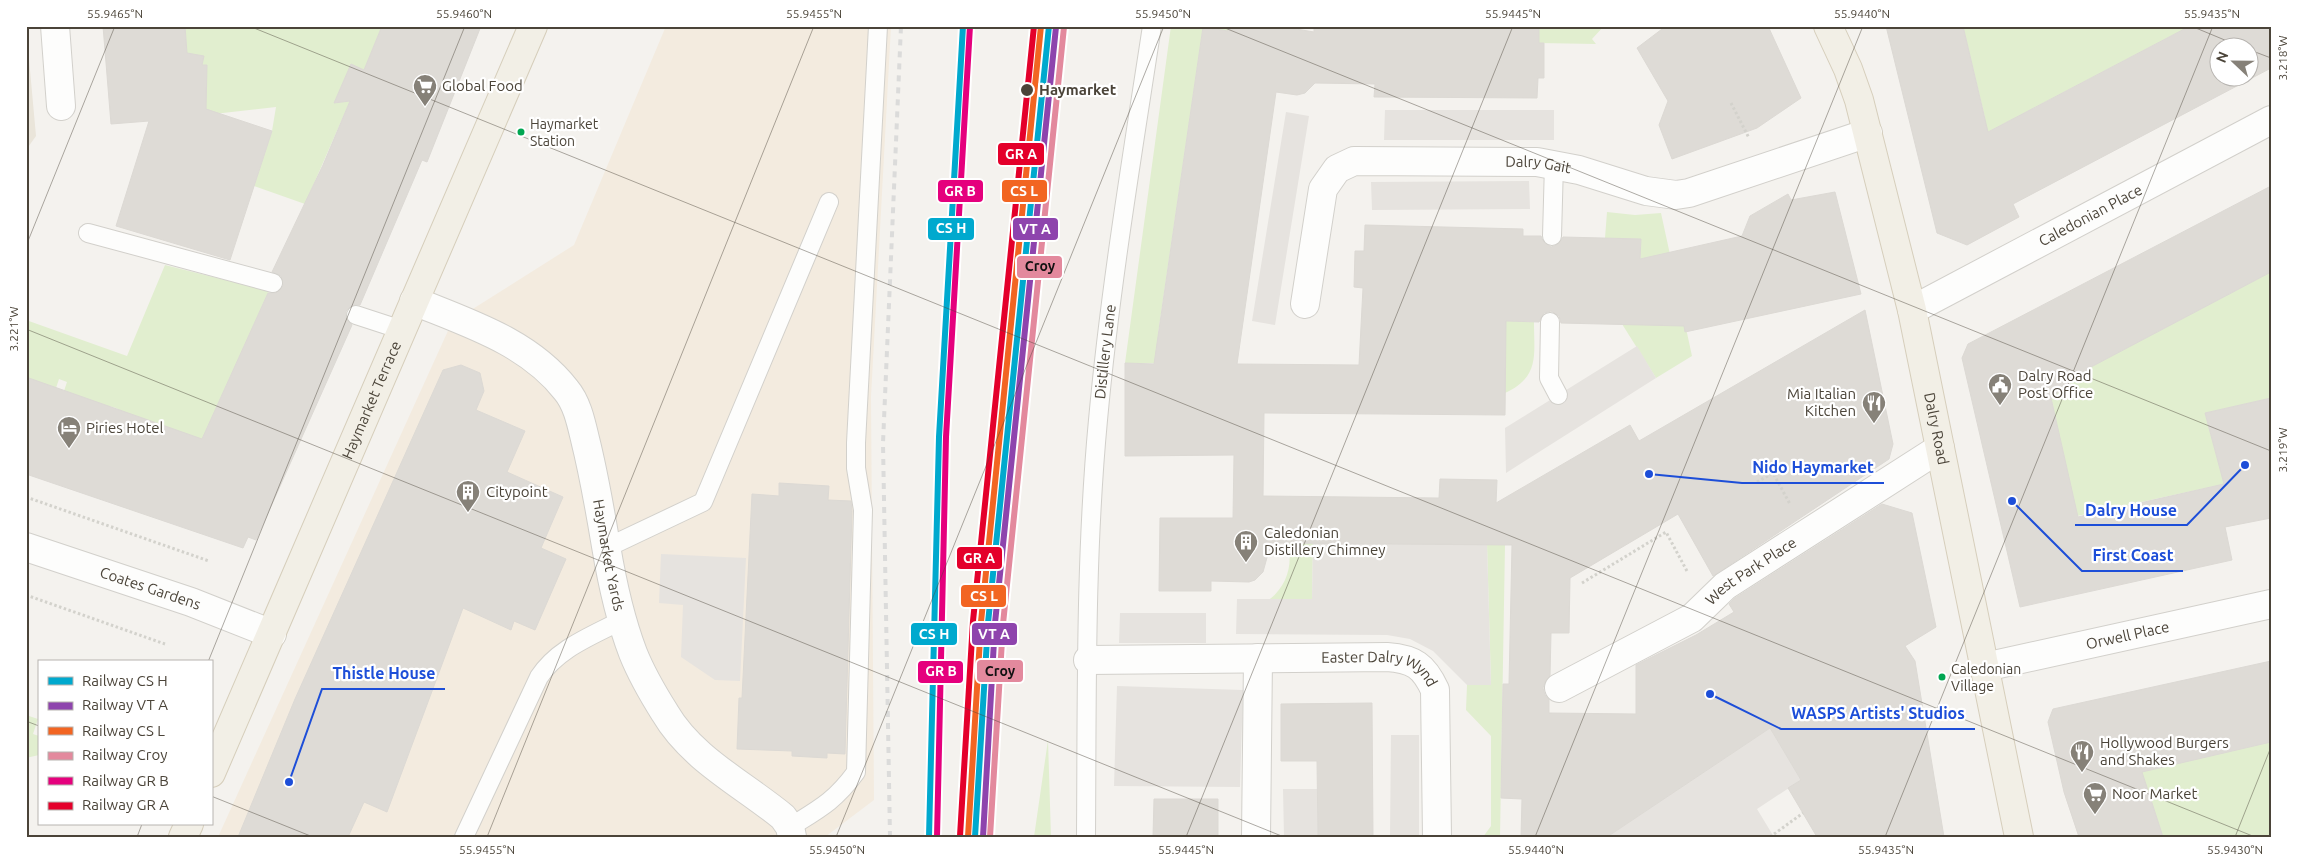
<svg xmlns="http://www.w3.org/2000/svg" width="2297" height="863" font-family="Ubuntu,sans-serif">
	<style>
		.commercial { fill: #f3ebdf }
		.education { fill: #eae5da }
		.green { fill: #e1eecf }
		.parking { fill: #e6e3df }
		.building { fill: #dedbd6; stroke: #dcd9d4; fill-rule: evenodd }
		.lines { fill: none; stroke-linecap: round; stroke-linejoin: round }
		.service-casing { stroke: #d2d0cb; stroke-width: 20 }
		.minor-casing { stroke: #d2d0cb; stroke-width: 30 }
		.primary-casing { stroke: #d6cebb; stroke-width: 30 }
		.path { stroke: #d3d2cc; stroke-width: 3; stroke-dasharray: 2.5 2.5; stroke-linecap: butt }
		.service { stroke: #fdfdfc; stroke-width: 18 }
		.minor { stroke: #fdfdfc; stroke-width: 28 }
		.primary { stroke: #f2efe6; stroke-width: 28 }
		.rail { stroke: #dbdbda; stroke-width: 4; stroke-dasharray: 6 6; stroke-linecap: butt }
		.rail-1-casing { stroke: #fff; stroke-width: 10 }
		.rail-2-casing { stroke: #fff; stroke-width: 10 }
		.rail-3-casing { stroke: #fff; stroke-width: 10 }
		.rail-4-casing { stroke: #fff; stroke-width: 10 }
		.rail-5-casing { stroke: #fff; stroke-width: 10 }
		.rail-6-casing { stroke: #fff; stroke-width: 10 }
		.rail-1 { stroke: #00a9ce; stroke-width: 6 }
		.rail-2 { stroke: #8e44ad; stroke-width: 6 }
		.rail-3 { stroke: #f26522; stroke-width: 6 }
		.rail-4 { stroke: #e3899d; stroke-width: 6 }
		.rail-5 { stroke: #e5007d; stroke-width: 6 }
		.rail-6 { stroke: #e4002b; stroke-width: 6 }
		.ticks { fill: none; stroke: #4b4439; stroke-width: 1; stroke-opacity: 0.45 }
		.stop-dot { fill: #4b4439; stroke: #fff; stroke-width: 2 }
		.bus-dot { fill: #00a651; stroke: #fff; stroke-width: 2 }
		.labels { text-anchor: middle; stroke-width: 4.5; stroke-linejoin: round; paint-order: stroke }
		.bus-label { font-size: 14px; fill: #4b4439; stroke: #fff; text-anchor: start }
		.poi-label { font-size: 15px; fill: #4b4439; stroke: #fff; text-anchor: start }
		.stop-label { font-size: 15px; font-weight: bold; fill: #4b4439; stroke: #fff; text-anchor: start }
		.street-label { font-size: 15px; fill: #4b4439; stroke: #fff }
		.leader { fill: none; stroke: #1d4ed8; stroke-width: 2 }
		.callout-dot { fill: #1d4ed8; stroke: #fff; stroke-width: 2 }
		.callout-label { font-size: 16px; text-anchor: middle; font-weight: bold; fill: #1d4ed8; stroke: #fff; stroke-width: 4.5; stroke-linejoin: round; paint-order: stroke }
		.line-badge { stroke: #fff; stroke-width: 2 }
		.badge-label { font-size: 14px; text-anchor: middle; font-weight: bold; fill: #fff }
		.pale-badge-label { font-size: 14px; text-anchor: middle; font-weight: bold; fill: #111 }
		.neatline { fill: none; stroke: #4b4439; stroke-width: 2 }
		.ticks-label { font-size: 12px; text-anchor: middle; fill: #4b4439 }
	</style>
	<rect width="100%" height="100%" fill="#f4f2ee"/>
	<path class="commercial" d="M666,26H891L871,397L874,800L825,837H218L452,322L574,245Z"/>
	<path class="education" d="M26,26L36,136L26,150Z"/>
	<path class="green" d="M185,26H382L364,70L351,64L334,103L350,101L305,204L254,186L272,131L276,107L205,115L207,65H202L203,56L187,53Z
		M1171,26H1229L1228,31L1203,27L1158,334L1239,346L1237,364L1125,363Z
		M1539,26H1604L1592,39L1596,44L1539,43Z
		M1963,26H2190L1982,135L1985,118Z
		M1607,212L1635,215L1661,213L1692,356L1656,378L1622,324L1640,261L1641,239L1605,238Z
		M165,265L269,291L199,446L153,422V430L116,408L109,406L107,413L62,397L67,382L59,379L54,394L26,385V320L127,356Z
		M2271,272V398L2205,413L2235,525L2225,527L2215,486L2077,516L2049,389Z
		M1409,312L1521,315V322H1534C1534,355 1540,377 1505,393Z
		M1288,543H1313L1312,599H1270C1287,585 1293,565 1288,543Z
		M1487,544L1505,545L1500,837H1483L1491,826V736L1466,710L1467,685L1491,684Z
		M26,715L38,719L33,734L39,736V755L26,758Z
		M1048,740L1051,837H1034Z
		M2271,742V837H2163L2141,771Z"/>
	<path class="parking" d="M1385,110H1554V140H1384Z
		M1286,112L1309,116L1275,325L1252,321Z
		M1529,181L1530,209L1372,210L1371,182Z
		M1637,346L1656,378L1506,473L1505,428Z
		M1313,543L1487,544L1491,685H1467L1433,651L1410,639L1387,635L1236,634L1237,599H1312Z
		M661,554L746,558L740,681L715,680L681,657L683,605L659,603Z
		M1120,613H1206V643H1119Z
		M1117,686L1243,690L1240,787L1114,786Z
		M1770,728L1801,780L1757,809L1774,837H1607Z
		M1391,735H1419V837H1390Z
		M1283,789H1317L1318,837H1284Z"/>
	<path class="building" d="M103,26H185L187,53L204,56L202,65H207L206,109L272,131L230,260L116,226L149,121L111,124Z
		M382,26H481L427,162L422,160L360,305H353L346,311V318L352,325L256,540L248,537L243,548L26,474V377L202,439L268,293H276L283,286L281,276L272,272L323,165L350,101L334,103L351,64L364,70Z
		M1229,26H1278L1314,32V26H1539V43H1544V78H1538L1537,98L1374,97L1375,84L1315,83L1305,93L1297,95L1276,92L1237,364L1359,365L1363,288L1354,287L1355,251H1364L1365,225L1523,229V236H1541L1543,241L1551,247L1557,245L1563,237L1641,239L1640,259L1742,236L1750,216L1788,194L1791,200L1835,192L1861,294L1685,332L1684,326L1561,323L1559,316L1551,311L1544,313L1539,322L1506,321L1505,415L1264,413L1263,496L1439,498L1440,479L1497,480L1496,503L1630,425L1639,441L1865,310L1893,444L1889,459L1713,576L1678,514L1570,578L1569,633H1551L1550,676L1546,680L1543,688L1545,695L1549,700V713L1636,714V665L1696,635L1734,612L1729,604L1735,598L1882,504L1912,513L1936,627L1905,646L1915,661L1944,837H1817L1788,788L1801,780L1770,728L1607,837H1521L1522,799L1501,798L1503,684H1509L1512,545L1271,543L1263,572L1255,580L1249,582L1211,581V591H1159L1160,518H1233L1234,455L1125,456V363L1154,364L1203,27L1228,31Z
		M1666,26H1768L1801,98L1757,128L1672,159L1659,125L1668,101L1637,48Z
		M1886,26H1963L1988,132L2190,26H2271V68L2013,204L2019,217L1967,245L1937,233ZM2220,48H2250V78H2220Z
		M2271,186V272L2091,367L2051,398L2078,517L2224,484L2205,413L2271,398V518L2225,527L2232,560L2020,607L1962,358L1968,344Z
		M461,365L480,373L484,391L476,410L525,431L507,472L563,497L541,548L566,559L535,630L514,621L511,630L463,608L387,812L364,802L348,837H238L295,699L443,370Z
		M779,483L829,486L828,500L851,501L852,511L845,754L827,753V758L792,756V751L737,749L739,698H742L752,494L779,496Z
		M2271,661V742L2142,772L2163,837H2079L2064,792L2048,722L2053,709Z
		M1372,703L1373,837H1318L1317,761H1281V704Z
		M1154,799H1218V837H1153Z"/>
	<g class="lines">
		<g class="service-casing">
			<g id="service">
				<path d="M88,233L273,283"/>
				<path d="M1552,236L1554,164"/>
				<path d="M356,315L402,330"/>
				<path d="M1550,322L1549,378L1558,395"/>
				<path d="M606,548L703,502L829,202"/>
				<path d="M790,827C819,809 835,801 856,772L863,510L856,468V443L878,26"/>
				<path d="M464,837L539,677C558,648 592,636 622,620"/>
				<path id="s1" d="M1086,837C1087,698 1085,558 1098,420C1110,288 1132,157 1152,26"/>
			</g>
		</g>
		<g class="minor-casing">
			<g id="minor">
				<path d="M55,26L61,106"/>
				<path id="s2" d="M414,301C468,323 529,342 566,390C577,403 581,422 585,439C594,475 600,510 606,546C612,582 620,619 633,653C641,673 653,694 665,713C692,759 743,784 783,817L790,827L792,837"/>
				<path id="s3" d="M1305,304L1323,189L1337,169L1354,161L1537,162L1579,170L1646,191L1676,195L1689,193L1868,133"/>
				<path id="s4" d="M1912,310L2271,120"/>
				<path id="s5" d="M26,547L191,602L272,634"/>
				<path id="s6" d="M1088,660L1387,657C1414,659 1424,666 1435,690L1437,837"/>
				<path id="s7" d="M1985,667L2271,604"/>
				<path id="s8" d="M1559,688L1692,618L1725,586L1940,448"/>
				<path d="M1256,837L1258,658"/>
			</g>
		</g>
		<g class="primary-casing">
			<g id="primary">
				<path id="s9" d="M1828,26L1848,69L1859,100L1912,310L2019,837"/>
				<path id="s10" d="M211,773L533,26"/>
				<path d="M183,837L189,824"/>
			</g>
		</g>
		<path class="path" d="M1731,103L1749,138
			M1757,482L1773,473L1790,504
			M26,497L209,561
			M1582,583L1666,532L1688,573
			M26,595L165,644
			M1770,837L1803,813"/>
		<use href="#service" class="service"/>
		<use href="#minor" class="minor"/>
		<use href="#primary" class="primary"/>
		<path class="rail" d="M890,837L883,443L901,26"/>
		<g class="rail-1-casing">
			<path id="rail-1" d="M929,837L939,437L963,26
				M975,837L988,623L1049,26"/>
		</g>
		<g class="rail-2-casing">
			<path id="rail-2" d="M983,837L995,623L1056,27"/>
		</g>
		<g class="rail-3-casing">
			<path id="rail-3" d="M968,837L981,622L1041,26"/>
		</g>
		<g class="rail-4-casing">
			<path id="rail-4" d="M990,837L1003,624L1064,27"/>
		</g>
		<g class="rail-5-casing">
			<path id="rail-5" d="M937,837L946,437L970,26"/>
		</g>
		<g class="rail-6-casing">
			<path id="rail-6" d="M960,836L973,621L1034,26"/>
		</g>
		<use href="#rail-1" class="rail-1"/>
		<use href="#rail-2" class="rail-2"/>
		<use href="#rail-3" class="rail-3"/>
		<use href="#rail-4" class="rail-4"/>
		<use href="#rail-5" class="rail-5"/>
		<use href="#rail-6" class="rail-6"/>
	</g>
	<path class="ticks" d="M249,26L2255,837M1220,26L2271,451M2191,26L2244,48M2250,50L2271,58M26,246L115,26M26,329L1284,837M208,662L465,26M26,721L39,726M211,796L313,837M137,837L142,824M487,837L814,26M836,837L1164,26M1186,837L1513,26M1535,837L1863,26M1885,837L2213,26M2235,837L2271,747"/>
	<defs>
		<g id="supermarket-pin" transform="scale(1.25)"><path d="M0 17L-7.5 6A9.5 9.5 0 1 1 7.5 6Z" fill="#868178" stroke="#fff"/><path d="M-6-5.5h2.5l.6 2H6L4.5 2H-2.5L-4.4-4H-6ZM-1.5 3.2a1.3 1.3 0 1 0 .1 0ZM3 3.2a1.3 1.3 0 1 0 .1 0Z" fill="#fff"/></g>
		<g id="civic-pin" transform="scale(1.25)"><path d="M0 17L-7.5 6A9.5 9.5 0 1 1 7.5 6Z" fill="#868178" stroke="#fff"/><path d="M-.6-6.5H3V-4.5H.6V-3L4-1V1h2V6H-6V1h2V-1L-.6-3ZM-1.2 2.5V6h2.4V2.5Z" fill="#fff"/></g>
		<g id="restaurant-pin" transform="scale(1.25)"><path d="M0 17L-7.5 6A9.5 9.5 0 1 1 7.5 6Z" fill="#868178" stroke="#fff"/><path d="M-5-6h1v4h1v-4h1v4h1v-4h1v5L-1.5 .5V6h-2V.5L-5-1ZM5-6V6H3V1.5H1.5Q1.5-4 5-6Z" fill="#fff"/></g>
		<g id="hotel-pin" transform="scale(1.25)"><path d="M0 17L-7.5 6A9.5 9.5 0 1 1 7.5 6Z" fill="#868178" stroke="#fff"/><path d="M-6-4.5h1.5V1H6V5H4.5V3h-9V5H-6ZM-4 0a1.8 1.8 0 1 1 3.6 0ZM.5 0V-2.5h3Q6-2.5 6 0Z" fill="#fff"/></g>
		<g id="building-pin" transform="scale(1.25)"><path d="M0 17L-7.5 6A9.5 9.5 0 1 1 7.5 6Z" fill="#868178" stroke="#fff"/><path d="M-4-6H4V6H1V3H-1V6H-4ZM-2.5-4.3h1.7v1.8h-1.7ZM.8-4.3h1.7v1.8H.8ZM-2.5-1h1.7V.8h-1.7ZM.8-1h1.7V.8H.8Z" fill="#fff"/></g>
	</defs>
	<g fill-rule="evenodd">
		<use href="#supermarket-pin" x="425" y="86"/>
		<use href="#civic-pin" x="2000" y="385"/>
		<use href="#restaurant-pin" x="1874" y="403"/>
		<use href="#hotel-pin" x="69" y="428"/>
		<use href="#building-pin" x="468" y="492"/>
		<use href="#building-pin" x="1246" y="542"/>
		<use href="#restaurant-pin" x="2082" y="752"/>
		<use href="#supermarket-pin" x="2095" y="794"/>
	</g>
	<circle class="stop-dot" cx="1027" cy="90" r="7"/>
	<g class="bus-dot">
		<circle cx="521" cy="132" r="4.5"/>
		<circle cx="1942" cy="677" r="4.5"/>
	</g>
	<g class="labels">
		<g class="bus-label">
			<text x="530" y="129">Haymarket<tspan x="530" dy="17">Station</tspan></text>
			<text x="1951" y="674">Caledonian<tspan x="1951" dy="17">Village</tspan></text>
		</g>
		<g class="poi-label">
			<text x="442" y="91">Global Food</text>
			<text x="2018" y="381">Dalry Road<tspan x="2018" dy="17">Post Office</tspan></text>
			<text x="1856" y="399" text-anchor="end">Mia Italian<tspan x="1856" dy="17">Kitchen</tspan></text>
			<text x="86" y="433">Piries Hotel</text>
			<text x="486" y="497">Citypoint</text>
			<text x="1264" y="538">Caledonian<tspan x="1264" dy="17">Distillery Chimney</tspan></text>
			<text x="2100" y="748">Hollywood Burgers<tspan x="2100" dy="17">and Shakes</tspan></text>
			<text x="2112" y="799">Noor Market</text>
		</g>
		<g class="stop-label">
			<text x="1039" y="95">Haymarket</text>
		</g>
		<g class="street-label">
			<text dy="5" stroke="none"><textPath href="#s3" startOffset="344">Dalry Gait</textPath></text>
			<text dy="5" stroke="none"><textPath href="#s4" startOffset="202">Caledonian Place</textPath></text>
			<text dy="5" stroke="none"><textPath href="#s1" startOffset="486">Distillery Lane</textPath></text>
			<text dy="5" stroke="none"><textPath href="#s10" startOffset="406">Haymarket Terrace</textPath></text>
			<text dy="5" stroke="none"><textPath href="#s9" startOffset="418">Dalry Road</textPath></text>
			<text dy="5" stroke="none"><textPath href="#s2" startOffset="350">Haymarket Yards</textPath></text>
			<text dy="5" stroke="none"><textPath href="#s8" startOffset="226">West Park Place</textPath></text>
			<text dy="5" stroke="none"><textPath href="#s5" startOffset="131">Coates Gardens</textPath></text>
			<text dy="5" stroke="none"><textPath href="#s7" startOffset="146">Orwell Place</textPath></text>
			<text dy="5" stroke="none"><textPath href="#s6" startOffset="295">Easter Dalry Wynd</textPath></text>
		</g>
	</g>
	<path class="leader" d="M1649 474L1742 483H1884M2245 465L2187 525H2075M2012 501L2082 571H2183M289 782L322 689H445M1710 694L1781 729H1975"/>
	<g class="callout-dot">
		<circle cx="1649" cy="474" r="5"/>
		<circle cx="2245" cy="465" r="5"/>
		<circle cx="2012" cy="501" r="5"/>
		<circle cx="289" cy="782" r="5"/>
		<circle cx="1710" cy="694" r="5"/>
	</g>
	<g class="callout-label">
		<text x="1813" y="473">Nido Haymarket</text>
		<text x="2131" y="516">Dalry House</text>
		<text x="2133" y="561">First Coast</text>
		<text x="384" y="679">Thistle House</text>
		<text x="1878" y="719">WASPS Artists' Studios</text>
	</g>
	<g class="line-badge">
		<rect x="997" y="142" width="48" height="24" rx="5" fill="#e4002b"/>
		<rect x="937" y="179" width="47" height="24" rx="5" fill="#e5007d"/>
		<rect x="1001" y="179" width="47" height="24" rx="5" fill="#f26522"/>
		<rect x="927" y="217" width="48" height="24" rx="5" fill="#00a9ce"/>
		<rect x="1012" y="217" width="47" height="24" rx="5" fill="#8e44ad"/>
		<rect x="1016" y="255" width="47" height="24" rx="5" fill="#e3899d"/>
		<rect x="956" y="546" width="47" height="24" rx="5" fill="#e4002b"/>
		<rect x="960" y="584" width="47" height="24" rx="5" fill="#f26522"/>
		<rect x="971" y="622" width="47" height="24" rx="5" fill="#8e44ad"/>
		<rect x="910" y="622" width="48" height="24" rx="5" fill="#00a9ce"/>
		<rect x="976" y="659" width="48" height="24" rx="5" fill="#e3899d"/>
		<rect x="917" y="660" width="47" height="24" rx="5" fill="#e5007d"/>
	</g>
	<g class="badge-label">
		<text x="1021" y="159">GR A</text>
		<text x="960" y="196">GR B</text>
		<text x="1024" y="196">CS L</text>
		<text x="951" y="233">CS H</text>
		<text x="1035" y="234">VT A</text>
		<text x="979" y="563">GR A</text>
		<text x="984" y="601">CS L</text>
		<text x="994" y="639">VT A</text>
		<text x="934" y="639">CS H</text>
		<text x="941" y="676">GR B</text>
	</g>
	<g class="pale-badge-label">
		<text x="1040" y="271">Croy</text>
		<text x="1000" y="676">Croy</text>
	</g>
	<rect width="2297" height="863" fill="none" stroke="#ffffff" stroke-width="55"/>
	<rect x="38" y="660" width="175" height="165" fill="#ffffff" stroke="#b7b4b0"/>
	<rect x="48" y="677" width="25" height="8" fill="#00a9ce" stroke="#b7b4b0"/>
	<text x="82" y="686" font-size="15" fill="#4b4439">Railway CS H</text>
	<rect x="48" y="702" width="25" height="8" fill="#8e44ad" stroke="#b7b4b0"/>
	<text x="82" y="710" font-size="15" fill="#4b4439">Railway VT A</text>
	<rect x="48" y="727" width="25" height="8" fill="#f26522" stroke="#b7b4b0"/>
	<text x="82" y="736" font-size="15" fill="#4b4439">Railway CS L</text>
	<rect x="48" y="752" width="25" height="8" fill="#e3899d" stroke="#b7b4b0"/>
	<text x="82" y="760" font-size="15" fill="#4b4439">Railway Croy</text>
	<rect x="48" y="777" width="25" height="8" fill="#e5007d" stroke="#b7b4b0"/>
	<text x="82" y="786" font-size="15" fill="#4b4439">Railway GR B</text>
	<rect x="48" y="802" width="25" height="8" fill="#e4002b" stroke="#b7b4b0"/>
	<text x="82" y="810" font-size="15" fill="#4b4439">Railway GR A</text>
	<g transform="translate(2234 62) rotate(292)"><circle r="24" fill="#ffffff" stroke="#b7b4b0"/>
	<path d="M0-4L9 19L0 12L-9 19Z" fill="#868178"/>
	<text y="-8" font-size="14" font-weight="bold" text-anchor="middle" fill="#4b4439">N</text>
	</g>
	<rect x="28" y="28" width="2242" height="808" class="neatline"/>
	<g class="ticks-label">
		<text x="115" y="18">55.9465°N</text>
		<text x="464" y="18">55.9460°N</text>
		<text x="814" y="18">55.9455°N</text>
		<text x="1163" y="18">55.9450°N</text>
		<text x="1513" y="18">55.9445°N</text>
		<text x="1862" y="18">55.9440°N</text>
		<text x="2212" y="18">55.9435°N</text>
		<text transform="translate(2283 58) rotate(-90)" y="4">3.218°W</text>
		<text transform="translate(14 329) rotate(-90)" y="4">3.221°W</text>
		<text transform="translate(2283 450) rotate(-90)" y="4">3.219°W</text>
		<text x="487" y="854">55.9455°N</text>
		<text x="837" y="854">55.9450°N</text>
		<text x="1186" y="854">55.9445°N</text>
		<text x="1536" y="854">55.9440°N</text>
		<text x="1886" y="854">55.9435°N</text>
		<text x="2235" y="854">55.9430°N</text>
	</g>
</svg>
